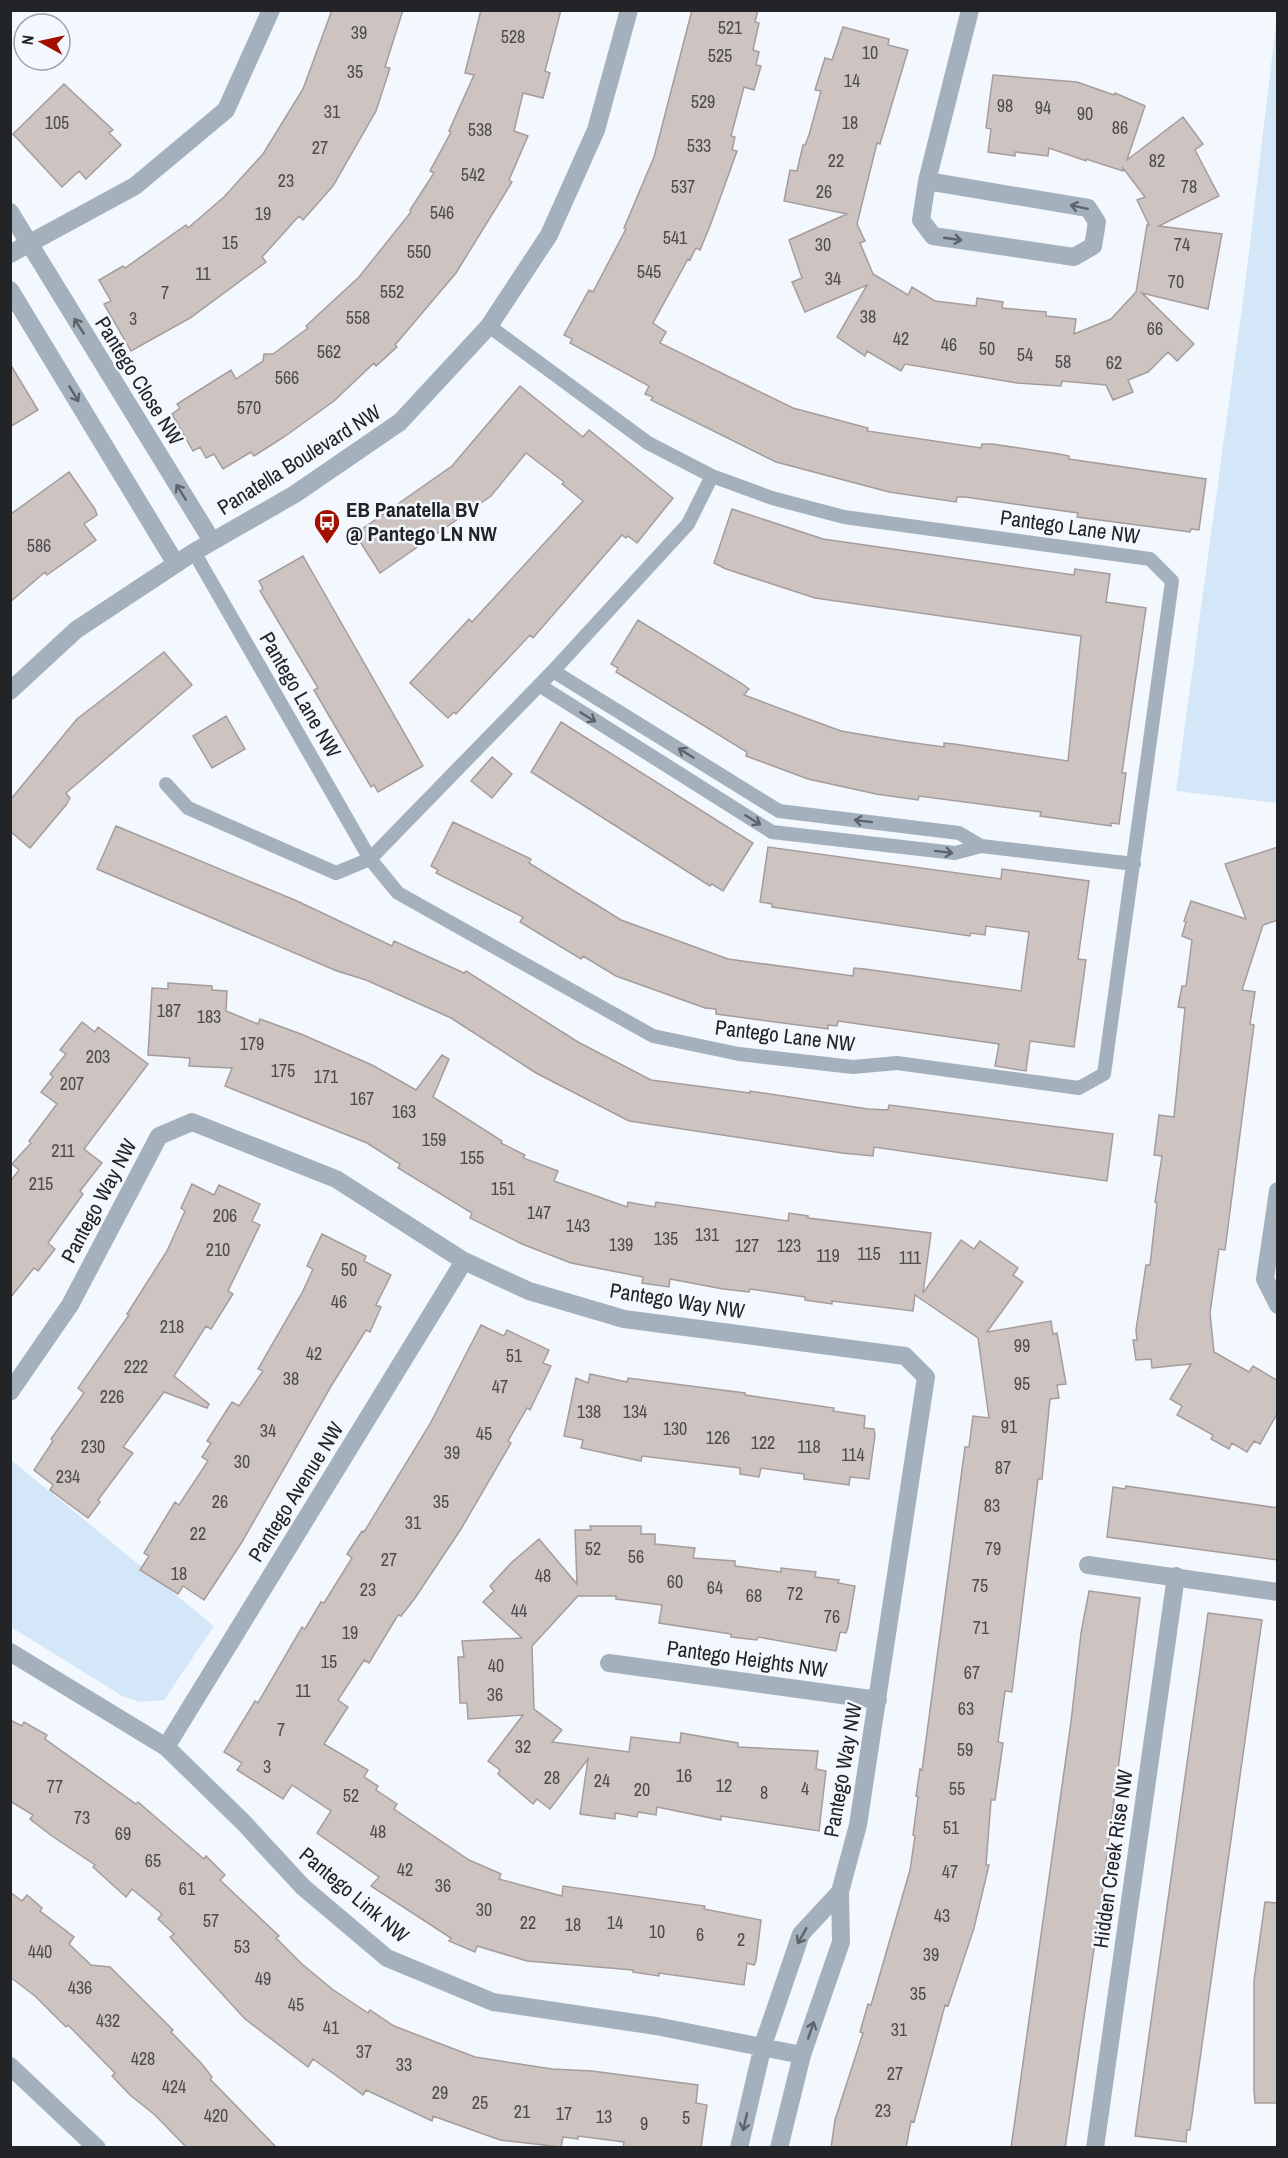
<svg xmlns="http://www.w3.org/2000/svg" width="1288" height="2158" font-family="'Archivo Narrow',sans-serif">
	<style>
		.green { fill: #d4e7f9 }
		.building { fill: #cdc3c1; stroke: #a69c9b; stroke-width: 1.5 }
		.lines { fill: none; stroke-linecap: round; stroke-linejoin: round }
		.service { stroke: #a4b1bd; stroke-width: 14 }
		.minor { stroke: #a4b1bd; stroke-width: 18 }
		.tertiary { stroke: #a4b1bd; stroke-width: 18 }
		.oneway { stroke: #5c636a }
		.labels { text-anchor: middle; stroke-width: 5; stroke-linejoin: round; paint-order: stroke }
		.number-label { font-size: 18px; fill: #4d4c4e }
		.street-label { font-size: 21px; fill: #222427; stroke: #f3f8fe }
		.poi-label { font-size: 21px; font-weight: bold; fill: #222427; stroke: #f3f8fe; text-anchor: start }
	</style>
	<rect width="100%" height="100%" fill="#f3f8fe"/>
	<path class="green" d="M1277,15V803L1176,791L1246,277Z
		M10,1459L214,1626L164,1700L140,1702L122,1696L11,1627Z"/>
	<path class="building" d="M332,10H403L385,67L390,68L376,111L333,186L303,220L299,216L262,257L266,262L190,318L131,351L104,304L111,301L99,280L123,266L125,268L186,225L188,228L224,197L263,154L303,89Z
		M481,10H561L545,71L550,73L543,98L523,93L514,131L528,136L509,180L512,182L456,273L395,345L397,347L376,366L374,363L334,401L284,437L254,456L251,452L223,469L214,454L206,458L200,447L193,451L172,414L180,408L177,404L231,370L236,379L263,361L264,354H273L308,328L306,326L359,277L411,212L410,210L434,173L430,171L451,132L449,131L474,75L465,73Z
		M692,10H758L755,22L759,23L753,50L759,52L756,65L761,66L754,90L744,87L731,136L735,137L732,150L737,151L710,226L700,250L696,248L690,260L688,259L653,323L666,332L660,343L793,408L868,428L867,431L981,448L982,444H992L1059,454L1069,456V459L1206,479L1199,530L1191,529L1190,532L1077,517L1078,513L965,497H957L956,502L889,492L776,462L651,400L653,397L645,394L649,386L570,343L572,339L564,335L589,290L593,292L626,229L624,228L654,157Z
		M843,27L889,39L888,45L908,50L880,144L877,143L857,224L865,241L860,243L873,274L908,295L912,287L935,301L976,306L977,298L1003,302L1002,308L1046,312V316L1076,319L1074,334L1111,319L1136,292L1147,225H1149L1137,200L1145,197L1123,168V171L1086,159V161L1049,148L1048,156L1015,152V156L988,152L991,129L986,128L993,75L1077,82L1114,95L1115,93L1145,106L1127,160L1183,117L1203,144L1195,150L1219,196L1159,226L1222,234L1208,309L1142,293L1194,344L1177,361L1168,352L1148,372L1128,380L1133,392L1113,400L1106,385L1062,381L1061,386L1017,383L905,364L901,371L867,351L865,356L837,337L867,285L805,312L792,282L802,278L789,240L847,214L784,201L790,170L797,171L803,145H805L809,135L821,91L815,90L825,58L832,60Z
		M64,84L113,130L109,133L121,145L86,179L79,171L62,187L13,134Z
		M10,364L38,410L10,427Z
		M520,386L583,437L589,430L673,498L637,543L628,536L626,538L622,535L533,638L530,635L456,714L454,712L448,718L410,683L469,619L472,622L583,501L562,484L564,482L526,453L491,496L380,573L355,534L452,466Z
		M69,472L95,509L97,515L84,524L96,540L47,575L45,572L10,602L11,514Z
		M732,509L823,539L1074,575L1075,569L1110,574L1106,602L1146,608L1122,773H1126L1119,824L1111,823V826L1040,816L1041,812L919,796L918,800L876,794L808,779L746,756L747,752L616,672L618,668L611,664L638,620L741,683L749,689L744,695L841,731L900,741L944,747V743L954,744L1068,761L1081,636L815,598L726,569L714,563Z
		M303,556L423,766L378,792L374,785L371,787L328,714L314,690L318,688L260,591L263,589L259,581Z
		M164,652L192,685L66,793L70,798L66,805L30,848L11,832V799L77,719Z
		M226,716L245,749L212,768L193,736Z
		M561,722L753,843L723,891L712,884L710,886L531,772Z
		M492,757L512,774L492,798L471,781Z
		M453,822L531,859L529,863L621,920L728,959L853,976L854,968L865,969L1021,991L1029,932L986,926L985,935L971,933L970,936L772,907V904L760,902L768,847L1001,879L1002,869L1089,881L1078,959L1086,960L1074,1047L1030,1041L1026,1071L995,1066L999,1044L838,1021L837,1026L828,1025V1029L716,1014V1009L705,1008L616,976L583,956L581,959L520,922L523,917L436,873L438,870L431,866Z
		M116,826L297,901L392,946L394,941L464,973L466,971L578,1042L651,1080L750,1093V1091L868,1109L888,1110L889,1105L897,1106L1113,1134L1107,1181L874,1147L873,1156L842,1153L629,1121L536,1073L451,1018L366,980L337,971L97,869Z
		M1278,847V920L1263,925L1242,990L1255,992L1250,1024L1254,1025L1225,1250L1219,1249L1210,1313L1214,1352L1249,1372L1253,1366L1278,1381V1412L1260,1444L1254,1441L1247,1452L1232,1443L1229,1449L1211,1439L1213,1435L1177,1415L1182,1406L1170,1399L1191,1364L1152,1368L1151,1359L1136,1360L1133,1340H1137L1136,1330L1146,1265H1150L1157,1203L1155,1202L1162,1156L1154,1155L1159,1115L1174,1117L1185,1008L1178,1007L1182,986H1186L1192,940L1182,936L1186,922L1184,921L1191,901L1246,919L1225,864Z
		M168,983L212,986V990L227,991L226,1011L258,1024L260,1019L301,1034L372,1065L416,1090L442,1055L449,1059L433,1097L502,1141L501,1143L525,1155L523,1158L558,1171L554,1181L627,1207L628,1202L655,1207L656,1202L788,1221L789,1213L808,1216V1218L931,1233L923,1293L961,1240L974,1249L980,1241L1018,1268L1013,1275L1023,1282L987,1332L1051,1321L1053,1334L1057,1333L1066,1384L1057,1385L1059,1398L1050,1399L1042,1479H1038L1012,1692L1005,1691L998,1742L1003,1743L995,1800H991L986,1865H989L974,1928L948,2006L945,2005L914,2122L911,2121L906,2148H831L835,2120L863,2033L860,2032L868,2004L871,2005L910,1870L915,1836L913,1835L918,1797L916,1796L920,1769L922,1770L965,1447H969L973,1416L989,1418L978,1338L915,1295L913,1311L832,1301V1304L805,1300V1297L750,1289L749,1292L723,1289L670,1279L669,1287L642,1283L643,1277L571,1263L522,1244L470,1218L472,1213L398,1168L400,1164L367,1143L225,1086L232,1068L189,1066L190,1058L148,1055L152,988L168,989Z
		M82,1022L95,1032L98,1027L148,1064L84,1149L102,1163L80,1191L83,1194L48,1243L55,1249L38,1271L34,1268L10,1298V1182L19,1170L12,1164L31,1143L29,1141L57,1104L41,1092L53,1077L50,1074L66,1054L60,1050Z
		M192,1184L214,1195L219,1185L260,1204L252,1221L260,1225L228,1291L233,1294L211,1329L206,1326L174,1376L209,1404L207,1408L164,1392L123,1447L133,1453L98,1500L100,1502L88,1518L50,1490L53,1485L34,1470L53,1441L51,1439L84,1393L78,1388L129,1315L127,1314L167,1251L185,1211L181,1208Z
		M322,1234L366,1256L364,1261L391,1275L376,1305L381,1307L370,1332L366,1330L333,1383L242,1542L204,1600L183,1586L178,1594L140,1570L149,1556L144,1553L175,1502L179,1505L208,1461L202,1457L211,1443L207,1441L232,1402L239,1406L263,1371L258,1369L302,1293L313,1269L307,1266Z
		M481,1325L504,1336L507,1330L549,1350L543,1363L551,1366L530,1410L527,1408L508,1441L511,1443L461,1529L415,1598L401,1616L398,1615L369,1663L364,1660L338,1700L348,1707L324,1744L368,1770L364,1777L378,1786L376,1790L397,1804L394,1809L469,1860L501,1874L499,1879L562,1896L563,1886L705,1906L704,1909L761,1920L756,1961L754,1965L747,1963L744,1985L659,1973V1976L633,1972V1970L527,1961L477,1946L475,1952L449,1941L451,1938L371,1886L379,1877L317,1833L331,1811L292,1785L283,1799L237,1770L242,1763L224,1752L255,1701L258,1703L302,1627L305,1629L321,1602L324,1603L352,1558L347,1554L362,1531L364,1532L430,1424Z
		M590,1374L627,1382L628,1378L745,1393V1395L834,1408L833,1411L865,1416L864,1428L874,1429L875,1435L869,1479L850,1477L849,1485L804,1479V1474L761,1468L759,1477L740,1474V1468L642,1456L641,1461L581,1448L583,1440L564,1436L576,1378L588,1383Z
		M1126,1486L1278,1508V1560L1107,1537L1113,1487L1125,1489Z
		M590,1526H641V1534H655V1544L695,1548L693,1558L735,1561V1566L781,1572V1568L816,1572L815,1577L839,1580L838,1583L855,1586L848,1627L846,1633L840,1632L836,1651L758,1637L757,1640L731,1637V1634L659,1623L662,1605L616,1599V1596H578L532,1646L534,1709L562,1730L552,1742L629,1752L631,1737L680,1743L681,1733L738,1743V1747L818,1751L816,1769L826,1771L819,1831L721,1816V1820L657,1807L656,1815L638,1812L637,1817L615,1813V1819L580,1814L588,1759L550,1809L537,1799L533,1804L498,1774L500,1770L488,1761L523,1715L468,1719L467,1703H460L458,1657H464L462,1641L522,1638L483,1602L494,1591L490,1586L511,1563L539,1539L577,1584L575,1530H591Z
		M1089,1591L1140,1598L1102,1894L1065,2148H1011L1071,1722L1081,1633Z
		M1208,1613L1262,1620L1190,2130H1187L1186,2142L1135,2136Z
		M10,1720L22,1726L24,1722L47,1735L45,1739L136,1804L138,1802L204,1859L206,1856L225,1875L220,1880L279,1936L276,1938L302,1964L332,1989L368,2013L370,2010L394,2026L475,2057L552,2069L592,2071L698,2085L696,2103L707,2105L701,2148H623L624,2142L578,2136V2139L563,2137L561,2147L500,2140L433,2116L432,2121L366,2090L363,2095L313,2059L308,2067L245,2019L170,1937L174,1934L158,1919L162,1914L132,1889L126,1897L93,1867L95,1865L52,1836L30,1819L33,1815L10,1801Z
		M10,1892L22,1901L27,1895L42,1908L40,1911L74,1937L69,1944L91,1965L110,1967L173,2030L171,2032L201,2063L212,2077L210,2079L277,2148H187L155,2115L130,2095L112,2076L115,2073L68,2025L66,2027L35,1996L10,1977Z
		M1265,1902L1278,1903V2103H1255L1254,2090V1981Z"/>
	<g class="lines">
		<path class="service" d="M194,552L370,859L398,893L653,1036L739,1054L853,1067L897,1063L1079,1088L1104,1074L1172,581L1150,559L844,517L772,498L712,476L648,443L489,326
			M553,671L779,811L959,833L981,846L1134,864
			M539,685L772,832L955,853L981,846
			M166,784L188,808L336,873L370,859L553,671L688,524L712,476"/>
		<path class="minor" d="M927,181L1088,208L1097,222L1093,246L1074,257L933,236L921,220L927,181L970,10
			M10,212L212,541
			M10,254L135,186L226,110L271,10
			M10,290L176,564
			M1278,1191L1265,1279L1278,1305
			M10,1392L70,1305L159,1136L192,1122L336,1179L464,1261L529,1291L624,1319L905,1356L926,1377L858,1825L840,1892L841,1942L802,2055L779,2148
			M1088,1565L1278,1592
			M10,1652L166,1747L243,1822L303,1887L387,1958L493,2002L656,2026L802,2055
			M609,1663L878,1700
			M166,1747L464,1261
			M739,2148L763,2045L801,1934L840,1892
			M1095,2148L1176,1576"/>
		<path class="tertiary" d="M10,691L76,630L194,552L295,494L400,422L489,326L549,235L596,130L629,10
			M10,2066L97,2148"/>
	</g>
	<defs><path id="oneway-shaft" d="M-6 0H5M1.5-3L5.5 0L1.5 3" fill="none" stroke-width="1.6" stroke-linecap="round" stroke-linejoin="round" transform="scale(1.5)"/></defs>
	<g class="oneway">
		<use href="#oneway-shaft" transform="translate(1079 207) rotate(-168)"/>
		<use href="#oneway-shaft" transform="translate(953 239) rotate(8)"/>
		<use href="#oneway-shaft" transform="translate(79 326) rotate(-122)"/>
		<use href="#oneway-shaft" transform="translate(74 394) rotate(59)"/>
		<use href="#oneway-shaft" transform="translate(181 492) rotate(-122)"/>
		<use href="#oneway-shaft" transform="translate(588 717) rotate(32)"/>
		<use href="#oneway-shaft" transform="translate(686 753) rotate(-148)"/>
		<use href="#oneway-shaft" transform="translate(753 820) rotate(32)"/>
		<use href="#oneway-shaft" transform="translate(863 821) rotate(-173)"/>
		<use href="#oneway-shaft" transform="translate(944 852) rotate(7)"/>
		<use href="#oneway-shaft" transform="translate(802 1936) rotate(119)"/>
		<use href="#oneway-shaft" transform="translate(811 2030) rotate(-71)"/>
		<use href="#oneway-shaft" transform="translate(745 2122) rotate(103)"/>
	</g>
	<defs>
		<g id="bus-pin" transform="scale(1.35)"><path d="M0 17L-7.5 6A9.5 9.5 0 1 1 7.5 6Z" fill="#a30f00" stroke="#f3f8fe"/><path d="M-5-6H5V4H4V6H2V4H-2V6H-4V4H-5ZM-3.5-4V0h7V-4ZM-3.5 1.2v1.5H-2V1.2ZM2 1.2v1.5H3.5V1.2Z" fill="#fff"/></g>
	</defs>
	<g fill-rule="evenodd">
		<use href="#bus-pin" x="327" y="522"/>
	</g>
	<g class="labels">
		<g class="number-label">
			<text x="730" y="34">521</text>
			<text x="359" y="39">39</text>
			<text x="513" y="43">528</text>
			<text x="870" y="59">10</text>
			<text x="720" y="62">525</text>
			<text x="355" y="78">35</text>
			<text x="852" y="87">14</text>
			<text x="703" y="108">529</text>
			<text x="1005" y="112">98</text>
			<text x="1043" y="114">94</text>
			<text x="332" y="118">31</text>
			<text x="1085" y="120">90</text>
			<text x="57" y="129">105</text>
			<text x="850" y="129">18</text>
			<text x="1120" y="134">86</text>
			<text x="480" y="136">538</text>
			<text x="699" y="152">533</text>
			<text x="320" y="154">27</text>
			<text x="836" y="167">22</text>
			<text x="1157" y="167">82</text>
			<text x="473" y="181">542</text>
			<text x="286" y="187">23</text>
			<text x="683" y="193">537</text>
			<text x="1189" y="193">78</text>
			<text x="824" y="198">26</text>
			<text x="442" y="219">546</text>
			<text x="263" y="220">19</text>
			<text x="675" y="244">541</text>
			<text x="230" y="249">15</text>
			<text x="823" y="251">30</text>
			<text x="1182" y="251">74</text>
			<text x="419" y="258">550</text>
			<text x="649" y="278">545</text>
			<text x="203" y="280">11</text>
			<text x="833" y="285">34</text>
			<text x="1176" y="288">70</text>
			<text x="392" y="298">552</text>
			<text x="165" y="299">7</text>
			<text x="868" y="323">38</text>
			<text x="358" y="324">558</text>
			<text x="133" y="325">3</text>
			<text x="1155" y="335">66</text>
			<text x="901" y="345">42</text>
			<text x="949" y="351">46</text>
			<text x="987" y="355">50</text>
			<text x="329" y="358">562</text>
			<text x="1025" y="361">54</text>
			<text x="1063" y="368">58</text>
			<text x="1114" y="369">62</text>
			<text x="287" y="384">566</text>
			<text x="249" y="414">570</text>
			<text x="39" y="552">586</text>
			<text x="169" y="1017">187</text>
			<text x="209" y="1023">183</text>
			<text x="252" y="1050">179</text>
			<text x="98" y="1063">203</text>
			<text x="283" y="1077">175</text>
			<text x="326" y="1083">171</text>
			<text x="72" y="1090">207</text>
			<text x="362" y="1105">167</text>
			<text x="404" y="1118">163</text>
			<text x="434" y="1146">159</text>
			<text x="63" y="1157">211</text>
			<text x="472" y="1164">155</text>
			<text x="41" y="1190">215</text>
			<text x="503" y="1195">151</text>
			<text x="539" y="1219">147</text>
			<text x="225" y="1222">206</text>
			<text x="578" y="1232">143</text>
			<text x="707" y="1241">131</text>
			<text x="666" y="1245">135</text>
			<text x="621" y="1251">139</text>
			<text x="747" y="1252">127</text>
			<text x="789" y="1252">123</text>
			<text x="218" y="1256">210</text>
			<text x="869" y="1260">115</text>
			<text x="828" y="1262">119</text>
			<text x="910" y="1264">111</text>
			<text x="349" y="1276">50</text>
			<text x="339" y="1308">46</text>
			<text x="172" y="1333">218</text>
			<text x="1022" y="1352">99</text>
			<text x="314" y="1360">42</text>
			<text x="514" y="1362">51</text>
			<text x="136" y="1373">222</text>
			<text x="291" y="1385">38</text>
			<text x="1022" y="1390">95</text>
			<text x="500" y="1393">47</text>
			<text x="112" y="1403">226</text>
			<text x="589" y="1418">138</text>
			<text x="635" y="1418">134</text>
			<text x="1009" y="1433">91</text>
			<text x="675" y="1435">130</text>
			<text x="268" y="1437">34</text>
			<text x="484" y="1440">45</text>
			<text x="718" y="1444">126</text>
			<text x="763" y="1449">122</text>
			<text x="93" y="1453">230</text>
			<text x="809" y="1453">118</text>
			<text x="452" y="1459">39</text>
			<text x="853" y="1461">114</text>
			<text x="242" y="1468">30</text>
			<text x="1003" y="1474">87</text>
			<text x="68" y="1483">234</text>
			<text x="220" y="1508">26</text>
			<text x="441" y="1508">35</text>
			<text x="992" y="1512">83</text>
			<text x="413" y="1529">31</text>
			<text x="198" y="1540">22</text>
			<text x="593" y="1555">52</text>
			<text x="993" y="1555">79</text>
			<text x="636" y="1563">56</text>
			<text x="389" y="1566">27</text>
			<text x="179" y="1580">18</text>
			<text x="543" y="1582">48</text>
			<text x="675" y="1588">60</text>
			<text x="980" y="1592">75</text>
			<text x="715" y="1594">64</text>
			<text x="368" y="1596">23</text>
			<text x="795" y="1600">72</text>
			<text x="754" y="1602">68</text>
			<text x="519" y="1617">44</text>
			<text x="832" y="1623">76</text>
			<text x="981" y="1634">71</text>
			<text x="350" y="1639">19</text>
			<text x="329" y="1668">15</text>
			<text x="496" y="1672">40</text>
			<text x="972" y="1679">67</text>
			<text x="303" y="1697">11</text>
			<text x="495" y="1701">36</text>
			<text x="966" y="1715">63</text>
			<text x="281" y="1736">7</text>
			<text x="523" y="1753">32</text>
			<text x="965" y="1756">59</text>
			<text x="267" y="1773">3</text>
			<text x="684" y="1782">16</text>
			<text x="552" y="1784">28</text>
			<text x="602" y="1787">24</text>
			<text x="724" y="1792">12</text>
			<text x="55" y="1793">77</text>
			<text x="805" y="1795">4</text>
			<text x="957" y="1795">55</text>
			<text x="642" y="1796">20</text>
			<text x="764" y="1799">8</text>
			<text x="351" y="1802">52</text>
			<text x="82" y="1824">73</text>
			<text x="951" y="1834">51</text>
			<text x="378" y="1838">48</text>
			<text x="123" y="1840">69</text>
			<text x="153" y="1867">65</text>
			<text x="405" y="1876">42</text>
			<text x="950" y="1878">47</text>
			<text x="443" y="1892">36</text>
			<text x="187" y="1895">61</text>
			<text x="484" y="1916">30</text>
			<text x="942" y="1922">43</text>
			<text x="211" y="1927">57</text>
			<text x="528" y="1929">22</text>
			<text x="615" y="1929">14</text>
			<text x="573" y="1931">18</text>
			<text x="657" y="1938">10</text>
			<text x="700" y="1941">6</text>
			<text x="741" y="1946">2</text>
			<text x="242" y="1953">53</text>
			<text x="40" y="1958">440</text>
			<text x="931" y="1961">39</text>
			<text x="263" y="1985">49</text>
			<text x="80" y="1994">436</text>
			<text x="918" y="2000">35</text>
			<text x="296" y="2011">45</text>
			<text x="108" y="2027">432</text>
			<text x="331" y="2034">41</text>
			<text x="899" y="2036">31</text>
			<text x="364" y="2058">37</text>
			<text x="143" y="2065">428</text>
			<text x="404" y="2071">33</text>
			<text x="895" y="2080">27</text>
			<text x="174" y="2093">424</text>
			<text x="440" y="2099">29</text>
			<text x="480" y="2109">25</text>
			<text x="883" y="2117">23</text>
			<text x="522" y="2118">21</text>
			<text x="564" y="2120">17</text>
			<text x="216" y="2122">420</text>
			<text x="604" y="2123">13</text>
			<text x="686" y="2124">5</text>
			<text x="644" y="2130">9</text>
		</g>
		<g class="street-label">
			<text transform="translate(139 381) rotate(58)" y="7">Pantego Close NW</text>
			<text transform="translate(299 460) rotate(-32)" y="7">Panatella Boulevard NW</text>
			<text transform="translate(1070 527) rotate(8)" y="7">Pantego Lane NW</text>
			<text transform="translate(300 695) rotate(60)" y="7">Pantego Lane NW</text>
			<text transform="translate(785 1036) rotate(7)" y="7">Pantego Lane NW</text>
			<text transform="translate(99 1201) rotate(-62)" y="7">Pantego Way NW</text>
			<text transform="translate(677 1301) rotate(9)" y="7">Pantego Way NW</text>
			<text transform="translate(296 1492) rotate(-58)" y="7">Pantego Avenue NW</text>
			<text transform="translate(747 1659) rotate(8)" y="7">Pantego Heights NW</text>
			<text transform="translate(843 1770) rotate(-80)" y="7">Pantego Way NW</text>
			<text transform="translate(1113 1859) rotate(-82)" y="7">Hidden Creek Rise NW</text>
			<text transform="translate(354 1895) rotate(40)" y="7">Pantego Link NW</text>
		</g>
		<g class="poi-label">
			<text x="346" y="517">EB Panatella BV<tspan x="346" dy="24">@ Pantego LN NW</tspan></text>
		</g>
	</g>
	<rect width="1288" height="2158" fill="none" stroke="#222427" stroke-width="24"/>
	<g transform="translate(42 42) rotate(278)"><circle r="28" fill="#f3f8fe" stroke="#9fa3a8" stroke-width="1.5"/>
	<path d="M0-4.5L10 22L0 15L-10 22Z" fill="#a30f00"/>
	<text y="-9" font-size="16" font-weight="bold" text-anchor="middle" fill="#222427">N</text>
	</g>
</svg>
